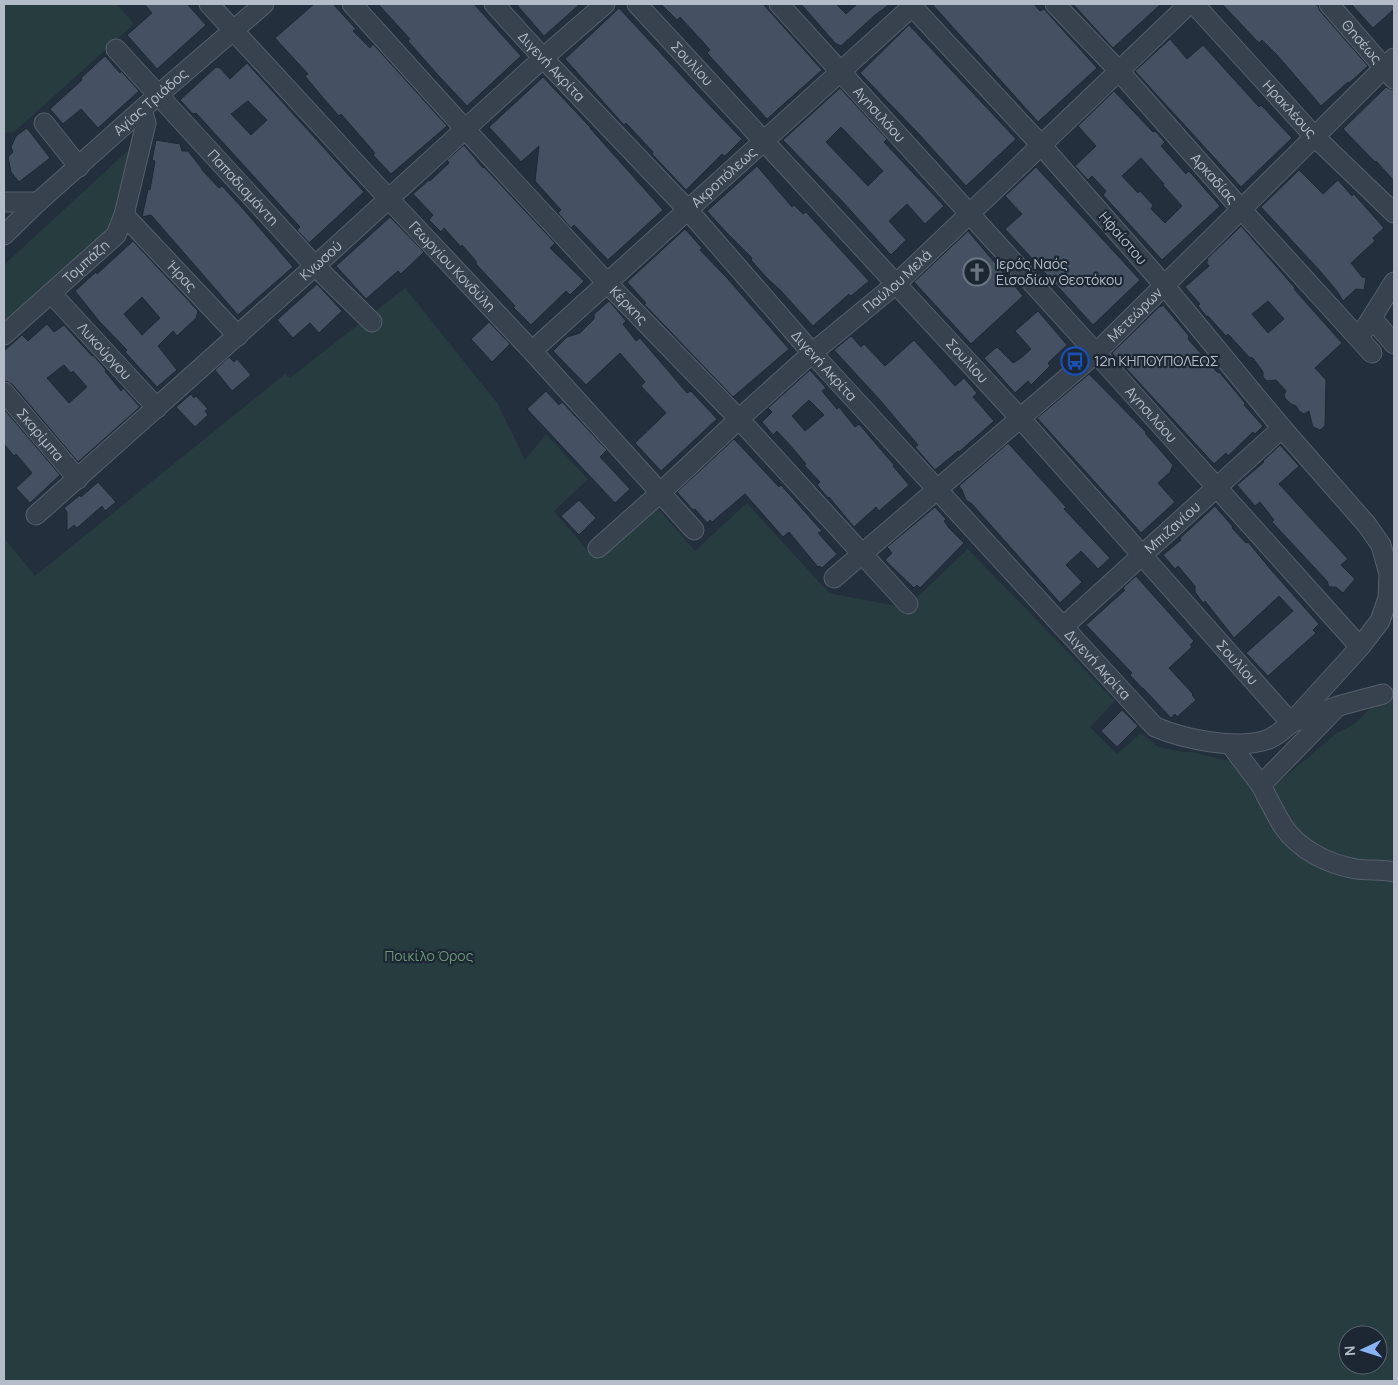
<svg xmlns="http://www.w3.org/2000/svg" width="1398" height="1385" font-family="Manrope,sans-serif">
	<style>
		.green { fill: #263c3f; fill-rule: evenodd }
		.building { fill: #455162; stroke: #1f2835; fill-rule: evenodd }
		.lines { fill: none; stroke-linecap: round; stroke-linejoin: round }
		.minor-casing { stroke: #565f6c; stroke-width: 21 }
		.minor { stroke: #38414e; stroke-width: 19 }
		.labels { text-anchor: middle; stroke-width: 4.5; stroke-linejoin: round; paint-order: stroke }
		.street-label { font-size: 14px; fill: #b4bcc9; stroke: #1d2633 }
		.poi-label { font-size: 14px; fill: #b4bcc9; stroke: #1d2633; text-anchor: start }
		.park-label { font-size: 14px; fill: #6b9a76; stroke: #1d2633 }
	</style>
	<rect width="100%" height="100%" fill="#242f3e"/>
	<path class="green" d="M4,4H117L134,24L14,132L4,133Z
		M133,146L112,231L4,326V265Z
		M405,288L498,404L525,460L546,434L588,479L554,511L594,558L655,505L695,551L747,503L829,593L906,608L968,549L1115,701L1090,727L1117,754L1141,733L1158,747L1183,752H1192L1233,762L1269,790L1337,733L1353,725L1394,686V1381H4V538L35,576L285,374L290,378ZM1348,1335H1378V1365H1348Z"/>
	<path class="building" d="M144,4H187L206,25L157,69L127,35L152,13Z
		M314,4H333L356,29L353,31L370,48L373,44L447,126L391,174L373,155L375,153L341,114L339,116L324,99L305,76L308,74L275,38Z
		M378,4H474L521,56L467,106L437,74L408,41L410,39Z
		M516,4H580L544,36Z
		M661,4H763L822,70L767,119L707,53L710,50L703,42L680,17L677,20Z
		M801,4H836L846,14L857,4H890L875,15L841,46L835,43Z
		M932,4H1034L1040,11L1044,9L1097,68L1038,122Z
		M1073,4H1161L1113,48Z
		M1222,4H1317L1320,11L1368,66L1349,83L1348,82L1321,106L1278,56L1262,40L1259,43Z
		M1351,4H1394V9L1373,28Z
		M619,8L693,88L742,139L725,156L722,154L686,190L652,154L653,152L626,123L624,125L565,59Z
		M909,25L1016,139L966,186L919,134L860,73Z
		M1170,39L1187,59L1203,45L1259,107L1261,105L1292,138L1241,187L1135,71Z
		M105,56L120,73L121,71L139,91L98,128L81,109L63,124L50,109L82,80L81,78Z
		M247,63L364,192L309,243L297,230L300,227L196,113L193,114L180,100L216,67L220,68L230,79ZM248,101L267,120L251,135L231,114Z
		M543,77L590,127V128L663,210L608,260L574,225L571,228L558,213L561,210L535,181L539,146L521,162L489,127Z
		M1386,87L1390,89L1394,90V181L1376,161L1375,162L1343,129Z
		M840,88L887,139L884,142L944,206L925,224L907,204L889,221L906,240L891,255L842,201L783,140ZM841,127L883,171L868,186L826,142Z
		M1114,91L1153,132L1155,131L1165,142L1161,146L1186,174L1189,171L1220,206L1162,260L1103,195L1106,191L1092,176L1088,180L1075,166L1096,146L1078,126ZM1141,158L1164,184L1163,185L1182,206L1165,223L1151,209L1153,205L1140,191L1138,193L1122,176Z
		M27,128L50,158L19,182L11,172L8,157L13,152L11,147L16,136Z
		M156,140L180,144L182,151H188L202,169V170L219,188L222,186L245,211L293,267L238,315L151,215L142,217L148,189L150,190L155,161L152,160Z
		M464,145L483,168L484,167L555,243L550,248L584,281L570,295L566,291L531,325L513,307L515,306L476,264V261L462,245L461,247L444,228L441,232L429,220L433,215L413,194L429,180L430,181L449,163L447,160Z
		M757,166L792,207L794,205L803,214L806,212L869,281L851,296L849,294L813,326L781,291L766,277L751,260L752,258L725,231L707,211Z
		M1036,167L1140,280L1093,325L1005,229L1022,214L1005,196Z
		M1299,170L1323,194L1338,180L1352,196L1354,194L1384,228L1373,238L1375,241L1351,263L1362,277L1366,278L1364,290L1356,289L1343,301L1337,291L1320,271L1261,207Z
		M390,217L424,252L401,274L398,271L366,299L336,266Z
		M1241,226L1295,288L1294,289L1342,343L1315,368L1326,380L1325,426L1320,430L1313,427L1312,424L1309,411L1304,414L1299,411L1296,406L1291,404L1285,398L1284,395L1286,391L1276,380L1267,381L1263,377V372L1253,358L1249,357L1228,334L1226,336L1208,316L1207,317L1198,306L1200,304L1185,287L1209,266L1206,262L1208,261L1207,259ZM1268,301L1284,319L1268,333L1252,314Z
		M685,229L702,248L700,250L727,278L789,349L733,397L644,304L646,303L627,282Z
		M968,231L1023,296L971,344L914,282Z
		M133,241L198,311L196,318L177,336L173,331L158,346L177,370L157,387L125,352L127,350L99,321L75,291L96,272L97,274ZM142,297L160,318L142,335L124,314Z
		M317,284L342,311L319,333L310,323L293,338L277,320Z
		M609,301L626,321L623,324L636,341L640,338L687,393L691,391L717,419L661,471L635,443L666,413L641,386L645,382L620,353L586,385L553,351L567,337L580,333L594,319V314Z
		M1163,305L1189,336L1188,339L1218,373L1219,372L1231,386L1245,403L1244,405L1263,426L1255,434L1253,432L1228,456L1226,453L1214,464L1112,353L1160,306L1161,307Z
		M1038,311L1067,345L1048,363L1050,366L1031,385L1028,381L1015,393L984,358L997,347L1013,363L1021,358L1031,349L1015,331Z
		M489,322L510,344L492,362L471,339Z
		M47,324L54,332L64,325L92,356L93,355L106,370L105,371L121,391L123,388L140,407L78,462L13,385L8,382L4,381V351L22,335L28,341ZM64,365L71,373L73,371L87,387L69,403L47,378Z
		M851,336L861,347L864,344L885,366L914,340L955,386L964,378L977,393L973,397L994,421L959,452L958,451L935,470L915,447L918,445L879,399L834,350Z
		M229,357L234,362L237,359L251,375L232,391L215,370Z
		M810,370L826,388L822,391L837,409L839,407L855,427L859,424L894,465L893,466L909,485L879,511L876,507L854,527L829,497L828,498L817,485L820,482L804,465L806,464L789,444L777,431L773,435L762,422L772,412L768,408ZM809,400L824,415L805,431L792,416Z
		M1089,374L1146,432L1145,433L1173,465L1170,472L1158,483L1175,502L1141,533L1037,418Z
		M546,391L559,405L562,402L607,450L600,457L630,489L615,503L527,409Z
		M191,394L194,398L196,396L208,409L205,411L208,415L195,427L176,407Z
		M4,409L60,475L30,503L16,488L32,473L16,454L14,456L4,444Z
		M734,439L779,487L781,485L822,531L818,533L837,554L822,568L820,566L818,567L789,532L783,537L745,494L712,522L710,520L707,523L695,509L693,510L677,492Z
		M1008,443L1066,507L1064,509L1110,558L1098,569L1081,551L1066,565L1082,582L1060,603L972,504L966,500L962,490L959,486Z
		M1280,445L1299,466L1279,484L1348,559L1341,565L1355,579L1343,593L1336,587H1329L1327,581L1272,522L1274,520L1260,502L1255,506L1237,485L1264,462L1263,461Z
		M98,482L116,502L105,511L102,506L77,528L74,525L67,531V512L64,508L80,495L81,497Z
		M579,500L596,518L579,535L561,516Z
		M1215,506L1233,527L1232,528L1246,543L1248,542L1272,571L1319,624L1313,630L1316,633L1268,676L1246,653L1293,611L1279,596L1234,638L1205,601L1203,603L1195,592V586L1178,566L1175,569L1163,555L1181,540L1180,538Z
		M935,507L946,519L944,521L949,528L964,543L920,588L917,585L914,588L885,560L892,553L887,547Z
		M1136,576L1194,641L1190,645L1192,647L1169,668L1193,694L1192,695L1196,700L1177,717L1175,714L1171,718L1143,688V689L1130,675L1132,673L1086,625L1125,590L1123,588Z
		M1122,710L1138,726L1117,747L1101,731Z"/>
	<g class="lines">
		<g class="minor-casing">
			<g id="minor">
				<path id="s1" d="M209,4L388,198L532,351L694,530"/>
				<path id="s2" d="M352,4L465,129L607,283L739,419L908,604"/>
				<path id="s3" d="M494,4L543,58L688,210L812,353L1155,727C1184,739 1238,751 1269,739C1278,735 1284,729 1291,723L1360,647L1380,621L1388,598L1389,574L1381,545L1367,525L1282,428L1164,285L1041,145L910,4"/>
				<path id="s4" d="M637,4L1020,418L1291,723L1338,706L1383,694"/>
				<path id="s5" d="M779,4L1096,353L1360,647"/>
				<path id="s6" d="M1055,4L1119,71L1241,209L1372,353"/>
				<path id="s7" d="M1194,4L1315,137L1394,213"/>
				<path id="s8" d="M1329,4L1394,79"/>
				<path id="s9" d="M116,49L315,266L372,322"/>
				<path d="M44,123L79,167"/>
				<path d="M4,202H38"/>
				<path id="s10" d="M124,215L238,336"/>
				<path id="s11" d="M4,235L38,202L158,95L264,4"/>
				<path id="s12" d="M51,293L157,408"/>
				<path d="M1372,318L1394,344"/>
				<path id="s13" d="M4,335L116,235L124,215L146,123L142,110"/>
				<path d="M1359,338L1394,282"/>
				<path id="s14" d="M532,351L915,4"/>
				<path id="s15" d="M4,392L78,479"/>
				<path id="s16" d="M36,515L315,266L543,58L605,4"/>
				<path id="s17" d="M598,548L660,493L739,419L812,353L896,284L1189,4"/>
				<path id="s18" d="M834,578L1096,353L1394,58"/>
				<path id="s19" d="M1063,627L1282,428"/>
				<path d="M1230,744L1261,785L1336,708"/>
				<path d="M1261,785C1268,799 1275,813 1283,826C1299,850 1328,864 1356,869C1368,871 1381,869 1394,872"/>
			</g>
		</g>
		<use href="#minor" class="minor"/>
	</g>
	<defs>
		<g id="church-ring" transform="scale(1.4375)"><circle r="9.5" fill="#1d2633" stroke="#6b7280" stroke-width="1.5"/><path d="M-1.2-6h2.4v3.5h3.3v2.4h-3.3V6h-2.4V-.1h-3.3v-2.4h3.3Z" fill="#6b7280"/></g>
		<g id="bus-ring" transform="scale(1.4375)"><circle r="9.5" fill="#1d2633" stroke="#1a4fb4" stroke-width="1.5"/><path d="M-5-6H5V4H4V6H2V4H-2V6H-4V4H-5ZM-3.5-4V0h7V-4ZM-3.5 1.2v1.5H-2V1.2ZM2 1.2v1.5H3.5V1.2Z" fill="#1a4fb4"/></g>
	</defs>
	<g fill-rule="evenodd">
		<use href="#church-ring" x="977" y="272"/>
		<use href="#bus-ring" x="1075" y="361"/>
	</g>
	<g class="labels">
		<g class="street-label">
			<text dy="5" stroke="none"><textPath href="#s8" startOffset="50">Θησέως</textPath></text>
			<text dy="5" stroke="none"><textPath href="#s4" startOffset="81">Σουλίου</textPath></text>
			<text dy="5" stroke="none"><textPath href="#s3" startOffset="85">Διγενή Ακρίτα</textPath></text>
			<text dy="5" stroke="none"><textPath href="#s11" startOffset="198">Αγίας Τριάδος</textPath></text>
			<text dy="5" stroke="none"><textPath href="#s7" startOffset="142">Ηρακλέους</textPath></text>
			<text dy="5" stroke="none"><textPath href="#s5" startOffset="149">Αγησιλάου</textPath></text>
			<text dy="5" stroke="none"><textPath href="#s14" startOffset="259">Ακροπόλεως</textPath></text>
			<text dy="5" stroke="none"><textPath href="#s6" startOffset="236">Αρκαδίας</textPath></text>
			<text dy="5" stroke="none"><textPath href="#s9" startOffset="188">Παπαδιαμάντη</textPath></text>
			<text transform="translate(1123 238) rotate(49)" y="5">Ηφαίστου</text>
			<text dy="5" stroke="none"><textPath href="#s16" startOffset="382">Κνωσού</textPath></text>
			<text dy="5" stroke="none"><textPath href="#s13" startOffset="110">Τομπάζη</textPath></text>
			<text dy="5" stroke="none"><textPath href="#s1" startOffset="358">Γεωργίου Κονδύλη</textPath></text>
			<text dy="5" stroke="none"><textPath href="#s10" startOffset="84">Ήρας</textPath></text>
			<text dy="5" stroke="none"><textPath href="#s17" startOffset="401">Παύλου Μελά</textPath></text>
			<text dy="5" stroke="none"><textPath href="#s2" startOffset="409">Κέρκης</textPath></text>
			<text dy="5" stroke="none"><textPath href="#s18" startOffset="400">Μετεώρων</textPath></text>
			<text dy="5" stroke="none"><textPath href="#s12" startOffset="79">Λυκούργου</textPath></text>
			<text dy="5" stroke="none"><textPath href="#s4" startOffset="486">Σουλίου</textPath></text>
			<text dy="5" stroke="none"><textPath href="#s3" startOffset="490">Διγενή Ακρίτα</textPath></text>
			<text dy="5" stroke="none"><textPath href="#s5" startOffset="554">Αγησιλάου</textPath></text>
			<text dy="5" stroke="none"><textPath href="#s15" startOffset="56">Σκαρίμπα</textPath></text>
			<text dy="5" stroke="none"><textPath href="#s19" startOffset="148">Μπιζανίου</textPath></text>
			<text dy="5" stroke="none"><textPath href="#s4" startOffset="891">Σουλίου</textPath></text>
			<text dy="5" stroke="none"><textPath href="#s3" startOffset="895">Διγενή Ακρίτα</textPath></text>
		</g>
		<g class="poi-label">
			<text x="996" y="269">Ιερός Ναός<tspan x="996" dy="16">Εισοδίων Θεοτόκου</tspan></text>
			<text x="1094" y="366">12η ΚΗΠΟΥΠΟΛΕΩΣ</text>
		</g>
		<g class="park-label">
			<text x="429" y="961">Ποικίλο Όρος</text>
		</g>
	</g>
	<rect width="1398" height="1385" fill="none" stroke="#b4bcc9" stroke-width="10"/>
	<g transform="translate(1363 1350) rotate(266)"><circle r="24" fill="#1d2633" stroke="#59626f"/>
	<path d="M0-4L9 19L0 12L-9 19Z" fill="#8ab4f8"/>
	<text y="-8" font-size="14" font-weight="bold" text-anchor="middle" fill="#b4bcc9">N</text>
	</g>
</svg>
